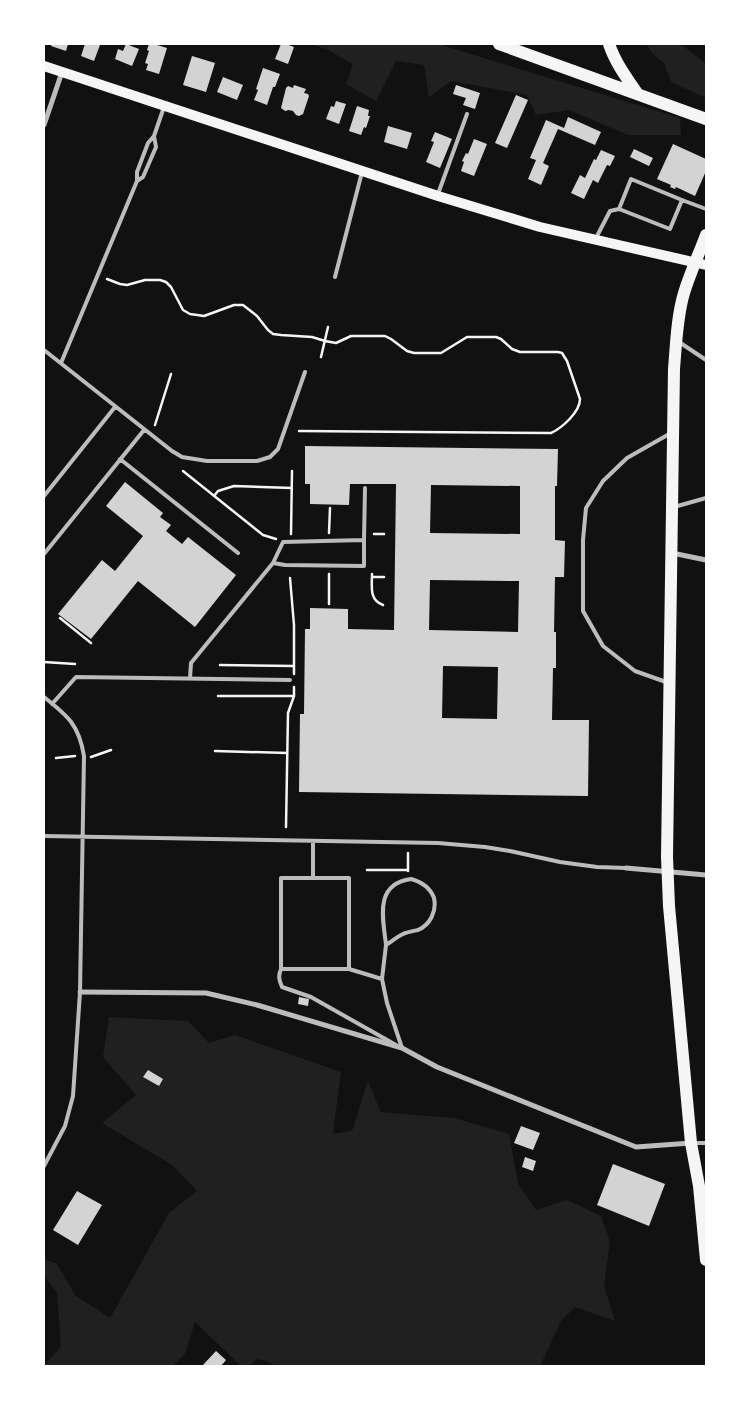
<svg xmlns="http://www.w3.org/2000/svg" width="750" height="1410" font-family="'Alegreya Sans',sans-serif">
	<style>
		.green { fill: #202020 }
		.building { fill: #d3d3d3; fill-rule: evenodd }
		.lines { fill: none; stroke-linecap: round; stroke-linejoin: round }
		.path { stroke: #f5f5f5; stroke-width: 2.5 }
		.service { stroke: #bcbcbc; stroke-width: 4 }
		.minor { stroke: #bcbcbc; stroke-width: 5 }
		.secondary { stroke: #f5f5f5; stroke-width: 10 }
		.primary { stroke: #f5f5f5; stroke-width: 12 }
	</style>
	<rect width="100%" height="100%" fill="#111"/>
	<path class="green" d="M310,44H438L680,118L681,135H628L569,110L536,115L527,95L451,81L429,97L424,65L396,61L376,101L346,84L353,64L326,49Z
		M646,44H681L706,64V98L671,82L664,63L652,53Z
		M109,1017L188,1021L209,1043L235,1035L341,1072L333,1134L352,1131L368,1081L381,1112L454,1118L509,1134L518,1184L536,1210L567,1200L601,1216L610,1241L604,1286L615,1321L575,1307L561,1321L540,1366H275L267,1361L256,1359L249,1366H241L195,1322L185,1354L172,1366H44L61,1346L57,1293L44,1276V1259L57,1264L75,1295L110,1318L169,1213L197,1191L172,1165L102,1123L136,1095L103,1057Z"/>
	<path class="building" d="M52,44H68L66,51L51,46Z
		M85,44L100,45L94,61L81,56Z
		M126,44L139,49L132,66L115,59L118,49L123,51Z
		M149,44H154L167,48L159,74L146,70L148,64L145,63L149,51L147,50Z
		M281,44H286L294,47L288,64L275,59Z
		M192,56L215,63L206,92L183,85Z
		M263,68L280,74L275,87H273L267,105L254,100L258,90L256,89Z
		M223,77L243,85L237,100L217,92Z
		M294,85L306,89L304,93L308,94L309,96L303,114L299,116L296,115L293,111L289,110L285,111L281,108L286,88L288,86L293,88Z
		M456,85L480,93L475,109L463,105L466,98L453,94Z
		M516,95L528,100L507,148L495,143Z
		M336,101L346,104L339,124L326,119L331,106L334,107Z
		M357,106L369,110L368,116H370L366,128L364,127L361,135L349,131Z
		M568,117L601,132L595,145L558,129L543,163L549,166L541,185L528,179L536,160L530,158L546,120L564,128Z
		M388,126L412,133L407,149L384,142Z
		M435,132L452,139L440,168L426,162L434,142L431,141Z
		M474,139L487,144L474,176L461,171L464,162L462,161L466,153L468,154Z
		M673,144L706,159V171L695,196L676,187L675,189L670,187L671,185L657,179Z
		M634,149L653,158L649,166L630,157Z
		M601,150L615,156L610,166L607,165L598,183L593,180L584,199L571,193L580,175L585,178L594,159L596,160Z
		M305,446L558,449L557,486H555V540L565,541L564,577H555L554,632H556V668H553L552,720H589L588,796L299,792L300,714H304L305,629H310V608L348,609V629L394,630L396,484H350L349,505L310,504V484H305ZM431,485L520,486V534L430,533ZM430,580L519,581L518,632L429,630ZM443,666L498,667L497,719L442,718Z
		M125,482L163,513L160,517L171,525L166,531L182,544L188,537L236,575L195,627L138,581L91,639L58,614L102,560L115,571L143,536L106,506Z
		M299,997L309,999L308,1006L298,1004Z
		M148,1070L163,1079L159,1086L143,1077Z
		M521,1126L540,1133L533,1150L514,1143Z
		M525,1157L536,1161L533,1171L522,1167Z
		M613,1164L665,1184L649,1226L597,1205Z
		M77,1191L102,1205L78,1245L53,1230Z
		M216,1351L226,1360L221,1366H202Z"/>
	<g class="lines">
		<path class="path" d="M107,279L120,284L127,285L145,280H160L166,282L171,287L183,310L190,314L204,316L234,305H243L257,316L268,330L273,334L281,335L312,337L325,341L336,343L351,336H385L391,339L407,351L414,353H441L467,337H496L501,339L512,349L520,352H558L562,353L567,361L580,399C580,412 562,428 551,433L299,431
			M321,357L328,327
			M155,425L171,374
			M183,471L263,535L276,539
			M214,496L218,491L234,486L292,488
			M329,533L330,508
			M291,534L292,471
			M374,534H384
			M372,574C372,587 369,600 383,605
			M372,577H384
			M290,578L294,625V674
			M329,604V574
			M60,618L91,643
			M44,662L75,664
			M220,665L294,666
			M218,696H294
			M215,751L287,753
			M91,757L111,750
			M56,758L75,756
			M286,827L288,713L294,696V687
			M367,870H408
			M408,871V853"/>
		<path class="service" d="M137,181V172L148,143L154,136L164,107
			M438,194L467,114
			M682,200L706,209
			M596,238L610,211L619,209L670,229L682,200L631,179L619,209
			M335,277L362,172
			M679,342L706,360
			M44,350L172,451L182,457L207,461H257L270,457L278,449L305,372
			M61,363L137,181L143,177L156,147L154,136
			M120,459L238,553
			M44,496L115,407
			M674,507L706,498
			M364,540L365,488
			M44,554L144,430
			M190,678L191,663L273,563L283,542L364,540V566L285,565L273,563
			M666,682L635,671L603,646L583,611V540L586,508L603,481L627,458L671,433
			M44,697C68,716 79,725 84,756L80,992L73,1096L65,1126L44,1166
			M52,704L76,677L290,680
			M44,836L438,843L485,847L510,851L560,862L597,867L626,868
			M313,878V841
			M411,879C422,882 430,887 434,898C437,911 430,925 418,930C413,931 407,932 403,934C397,937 392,941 386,945C383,918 374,884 411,879Z
			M386,945L382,979L387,1003L402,1048
			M281,969H349V878H281V969C278,976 279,980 282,987L311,997L396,1045
			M349,969L382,979
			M694,1143H706"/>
		<path class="minor" d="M44,125L62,72
			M672,553L706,560
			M626,868L706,875
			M80,992L206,993L257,1005L402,1048L437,1067L636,1147L691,1143"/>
		<path class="secondary" d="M44,66L438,196L540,227L706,265"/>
		<path class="primary" d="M499,44L706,119
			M609,44C615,62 626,77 637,93
			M706,235C699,254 690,273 684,293C677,316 676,345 674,369L667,857L669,906L691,1143L699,1186L706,1260"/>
	</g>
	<rect width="750" height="1410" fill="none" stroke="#ffffff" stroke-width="90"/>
</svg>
